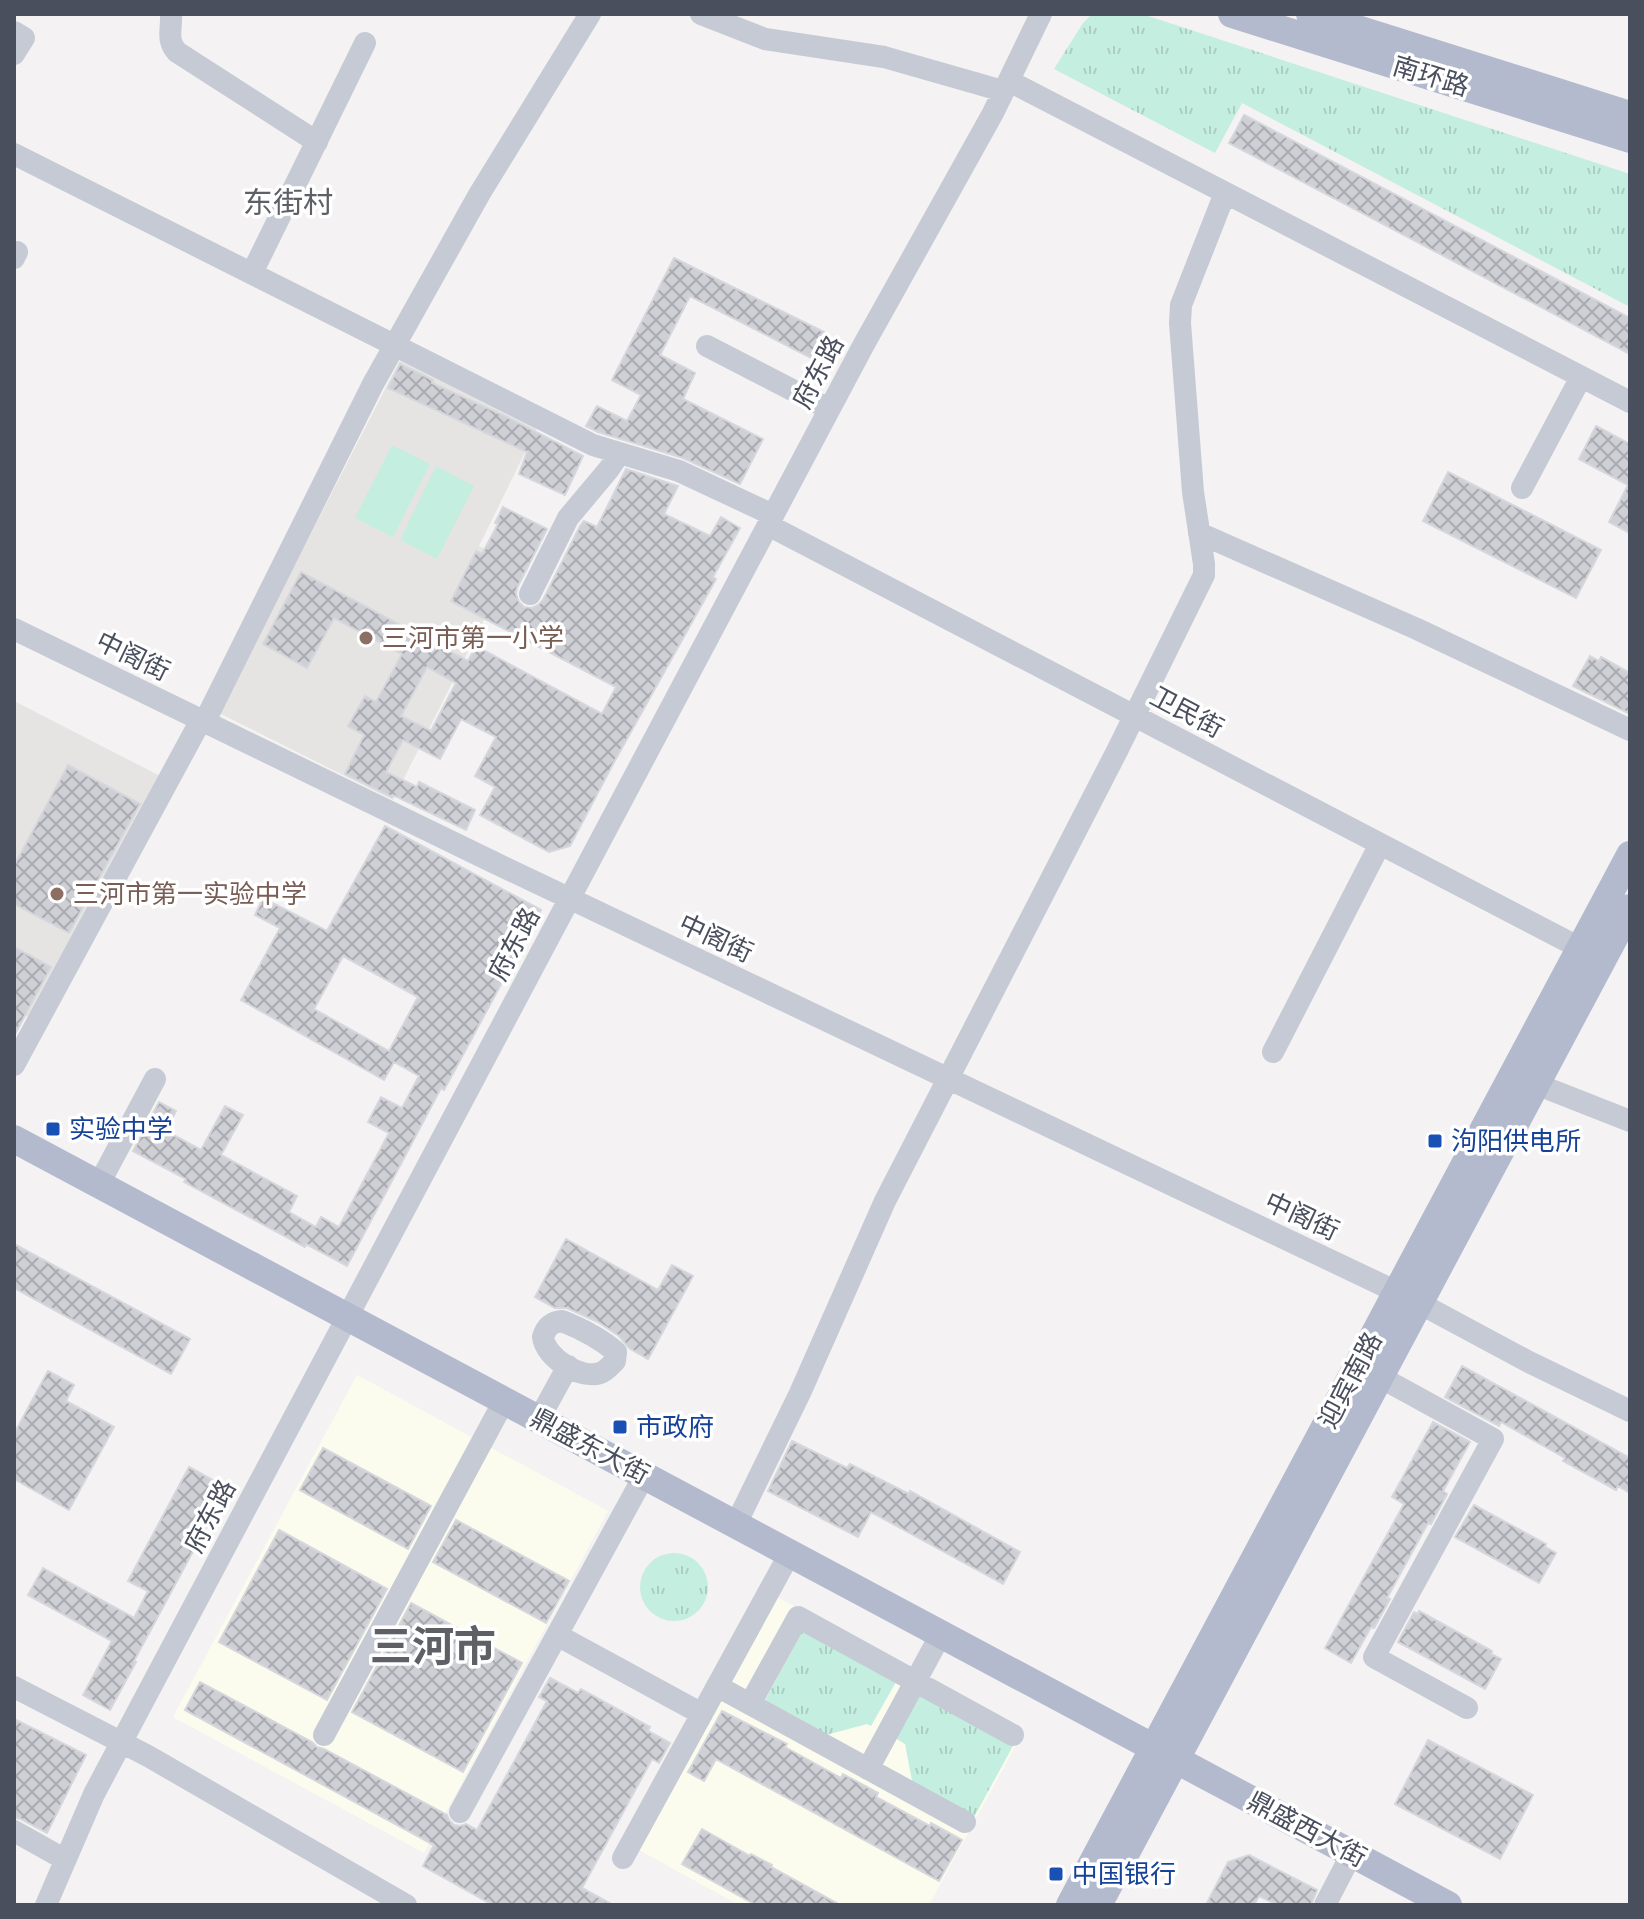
<svg xmlns="http://www.w3.org/2000/svg" width="1644" height="1919" font-family="'DM Sans','Noto Sans SC',sans-serif">
	<style>
		.commercial { fill: #fcfcee }
		.education { fill: #e5e4e3 }
		.grass { fill: url(#grass-tufts) }
		.pitch { fill: #c4eedf }
		.building { fill: url(#building-cross-hatch); stroke: #d6d6dd; stroke-width: 2; fill-rule: evenodd }
		.lines { fill: none; stroke-linecap: round; stroke-linejoin: round }
		.minor { stroke: #c6cad5; stroke-width: 22 }
		.major { stroke: #b3bace; stroke-width: 28 }
		.education-dot { fill: #8d6e63; stroke: #fff; stroke-width: 3 }
		.transit-dot { fill: #1a4fb4; stroke: #fff; stroke-width: 3 }
		.labels { text-anchor: middle; stroke-width: 7; stroke-linejoin: round; paint-order: stroke }
		.street-label { font-size: 26px; fill: #4a4f5e; stroke: #fff }
		.education-label { font-size: 26px; fill: #785e54; stroke: #fff; text-anchor: start }
		.transit-label { font-size: 26px; fill: #164399; stroke: #fff; text-anchor: start }
		.quarter-label { font-size: 30px; fill: #5e6066; stroke: #fff }
		.town-label { font-size: 42px; font-weight: bold; fill: #5e6066; stroke: #fff }
	</style>
	<defs>
		<pattern id="grass-tufts" width="24" height="20" patternUnits="userSpaceOnUse" patternTransform="scale(2)"><rect width="24" height="20" fill="#c4eedf"/><path d="M3 7l-1-3M5 7V3M7 7l1-3M15 17l-1-3M17 17v-4M19 17l1-3" fill="none" stroke="#aacec2"/></pattern>
		<pattern id="building-cross-hatch" width="8" height="8" patternUnits="userSpaceOnUse" patternTransform="scale(2)"><rect width="8" height="8" fill="#cfd0d6"/><path d="M0 0l8 8M0 8l8-8" fill="none" stroke="#aaabb1"/></pattern>
	</defs>
	<rect width="100%" height="100%" fill="#f4f2f2"/>
	<path class="commercial" d="M357,1375L608,1511L424,1853L173,1717Z
		M775,1596L1023,1732L929,1905H739L637,1849Z"/>
	<path class="education" d="M401,358L537,428L479,546L512,564L393,800L219,713Z
		M14,701L162,777L32,1019L14,1010Z"/>
	<path class="grass" d="M1092,14H1142L1630,174V307L1242,103L1215,153L1054,69L1083,23Z
		M640 1587a34 34 0 1 1 68 0a34 34 0 1 1-68 0Z
		M803,1630L896,1682L871,1726L867,1724L826,1735L762,1706Z
		M919,1695L1013,1746L973,1819L913,1786L905,1744L895,1738Z"/>
	<path class="pitch" d="M392,445L430,464L393,537L355,518Z
		M436,466L474,486L437,559L400,540Z"/>
	<path class="building" d="M1244,115L1630,318V354L1229,143Z
		M674,258L824,332L811,358L690,296L660,355L695,373L683,399L763,439L740,484L683,458L598,432L586,426L597,406L627,421L641,395L612,380Z
		M400,364L433,380L432,383L505,416L583,456L565,495L519,474L527,452L388,388Z
		M1596,426L1630,444V533L1609,522L1628,485L1579,459Z
		M626,469L678,486L664,514L710,536L721,517L740,528L713,577L716,579L613,764L570,846L549,852L480,815L495,787L475,776L496,737L461,719L440,759L403,740L386,772L417,787L419,782L475,810L466,830L393,795L392,797L345,774L364,735L348,726L365,696L376,702L402,654L334,618L307,668L263,644L301,572L468,661L476,646L602,714L616,687L451,601L476,551L482,554L498,524L495,523L503,507L547,529L517,588L516,594L519,602L524,607L532,608L538,605L543,600L580,526L584,521L597,527ZM427,667L456,683L431,731L401,716Z
		M1448,472L1601,550L1576,598L1423,521Z
		M1590,656L1599,661L1601,657L1630,673V714L1573,686Z
		M68,765L140,804L69,933L14,904V866Z
		M385,826L541,910L444,1090L441,1088L347,1266L306,1244L305,1247L184,1182L186,1179L133,1151L159,1102L176,1111L166,1131L201,1150L225,1106L243,1115L221,1155L297,1196L289,1212L316,1227L321,1217L339,1227L389,1133L368,1122L381,1097L402,1108L419,1076L394,1062L384,1080L241,1000L280,928L255,915L263,898L327,931ZM343,956L418,997L389,1051L314,1009Z
		M14,947L51,967L14,1036Z
		M566,1239L658,1290L672,1265L693,1276L648,1359L629,1348L619,1336L598,1322L567,1308H555L535,1297Z
		M14,1244L190,1339L171,1374L14,1288Z
		M1462,1366L1630,1458V1493L1618,1486L1616,1490L1563,1461L1565,1458L1501,1422L1499,1426L1445,1397Z
		M48,1371L74,1385L66,1401L114,1427L69,1510L14,1479V1434Z
		M1433,1422L1470,1442L1443,1491L1447,1494L1431,1524L1428,1523L1387,1598L1390,1599L1374,1628L1371,1627L1351,1663L1325,1648L1404,1504L1392,1497Z
		M792,1441L847,1468L850,1464L909,1494L910,1491L1020,1552L1003,1584L871,1512L858,1537L768,1491Z
		M323,1448L431,1506L408,1549L300,1490Z
		M189,1467L227,1488L134,1661L136,1662L110,1710L83,1695L112,1641L28,1595L43,1568L134,1618L148,1591L128,1581Z
		M1474,1505L1546,1544L1545,1547L1556,1553L1539,1583L1455,1537Z
		M456,1520L569,1581L546,1623L433,1562Z
		M279,1530L387,1589L327,1700L219,1642Z
		M411,1603L522,1663L463,1772L352,1712Z
		M1419,1611L1492,1651L1491,1654L1501,1659L1485,1689L1398,1642L1414,1612L1418,1614Z
		M550,1678L578,1693L581,1689L650,1727L648,1731L670,1743L659,1763L652,1759L582,1888L613,1905H493L423,1866L434,1845L185,1710L200,1682L312,1742L317,1747L324,1749L447,1815L449,1820L454,1825L460,1826L466,1824L477,1830L547,1701L539,1697Z
		M722,1711L787,1744L785,1747L841,1778L843,1774L878,1793L876,1797L930,1826L931,1823L962,1840L939,1881L716,1759L704,1781L688,1772Z
		M14,1719L86,1755L47,1833L21,1819L14,1817Z
		M1428,1740L1533,1795L1500,1859L1395,1804Z
		M702,1829L750,1856L751,1854L772,1865L771,1867L840,1905H756L682,1864Z
		M1249,1855L1317,1890L1311,1905H1277L1259,1896L1254,1905H1206L1228,1862Z"/>
	<g class="lines">
		<path class="minor" d="M171,14C172,29 166,40 177,52L317,142
			M701,14L765,39L884,57L1003,91
			M14,32L24,38L14,54
			M1009,81L1630,402
			M14,154L593,445L679,471L773,515
			M14,258L17,252
			M252,273L365,43
			M707,346L829,409
			M1522,488L1581,377
			M768,525L1580,948
			M1199,533L1417,629L1630,730
			M530,594L568,518L609,469L619,454
			M14,629L493,862L1397,1292
			M205,721L373,384L480,193L590,14
			M1273,1052L1380,844
			M14,1065L201,720
			M1536,1084L1630,1121
			M99,1184L155,1079
			M1419,1303L1529,1362L1630,1411
			M562,1321C582,1329 600,1338 616,1352L615,1361C611,1365 606,1371 600,1373C580,1380 545,1357 543,1337C546,1327 551,1322 562,1321Z
			M1380,1377L1493,1439L1374,1657L1467,1708
			M539,1419L568,1366
			M736,1524L800,1393L885,1201L1117,751L1204,575V564L1193,492L1180,323L1181,305L1225,193
			M557,1635L702,1714
			M717,1686L965,1822
			M14,1687L148,1756L406,1905
			M750,1704L798,1617L1013,1735
			M324,1735L504,1401
			M868,1769L941,1634
			M460,1812L644,1476
			M14,1831L64,1859
			M623,1858L790,1553
			M46,1905L94,1794L863,346L993,113L1041,14
			M1325,1905L1352,1853"/>
		<path class="major" d="M1232,14L1630,139
			M1310,14L1630,115
			M14,1139L1448,1905
			M1070,1905L1630,855
			M1098,1905L1630,908"/>
	</g>
	<g class="education-dot">
		<circle cx="366" cy="638" r="8"/>
		<circle cx="57" cy="894" r="8"/>
	</g>
	<g class="transit-dot">
		<rect x="45" y="1121" width="16" height="16" rx="4"/>
		<rect x="1427" y="1133" width="16" height="16" rx="4"/>
		<rect x="612" y="1419" width="16" height="16" rx="4"/>
		<rect x="1048" y="1866" width="16" height="16" rx="4"/>
	</g>
	<g class="labels">
		<g class="street-label">
			<text transform="translate(1431 76) rotate(17)" y="9">南环路</text>
			<text transform="translate(818 372) rotate(-62)" y="9">府东路</text>
			<text transform="translate(133 656) rotate(26)" y="9">中阁街</text>
			<text transform="translate(1187 712) rotate(28)" y="9">卫民街</text>
			<text transform="translate(716 938) rotate(25)" y="9">中阁街</text>
			<text transform="translate(514 944) rotate(-62)" y="9">府东路</text>
			<text transform="translate(1302 1216) rotate(25)" y="9">中阁街</text>
			<text transform="translate(1350 1380) rotate(-62)" y="9">迎宾南路</text>
			<text transform="translate(590 1446) rotate(28)" y="9">鼎盛东大街</text>
			<text transform="translate(210 1516) rotate(-62)" y="9">府东路</text>
			<text transform="translate(1307 1829) rotate(28)" y="9">鼎盛西大街</text>
		</g>
		<g class="education-label">
			<text x="382" y="647">三河市第一小学</text>
			<text x="73" y="903">三河市第一实验中学</text>
		</g>
		<g class="transit-label">
			<text x="69" y="1138">实验中学</text>
			<text x="1451" y="1150">泃阳供电所</text>
			<text x="636" y="1436">市政府</text>
			<text x="1072" y="1883">中国银行</text>
		</g>
		<g class="quarter-label">
			<text x="288" y="213">东街村</text>
		</g>
		<g class="town-label">
			<text x="433" y="1661">三河市</text>
		</g>
	</g>
	<rect width="1644" height="1919" fill="none" stroke="#4a4f5e" stroke-width="32"/>
</svg>
